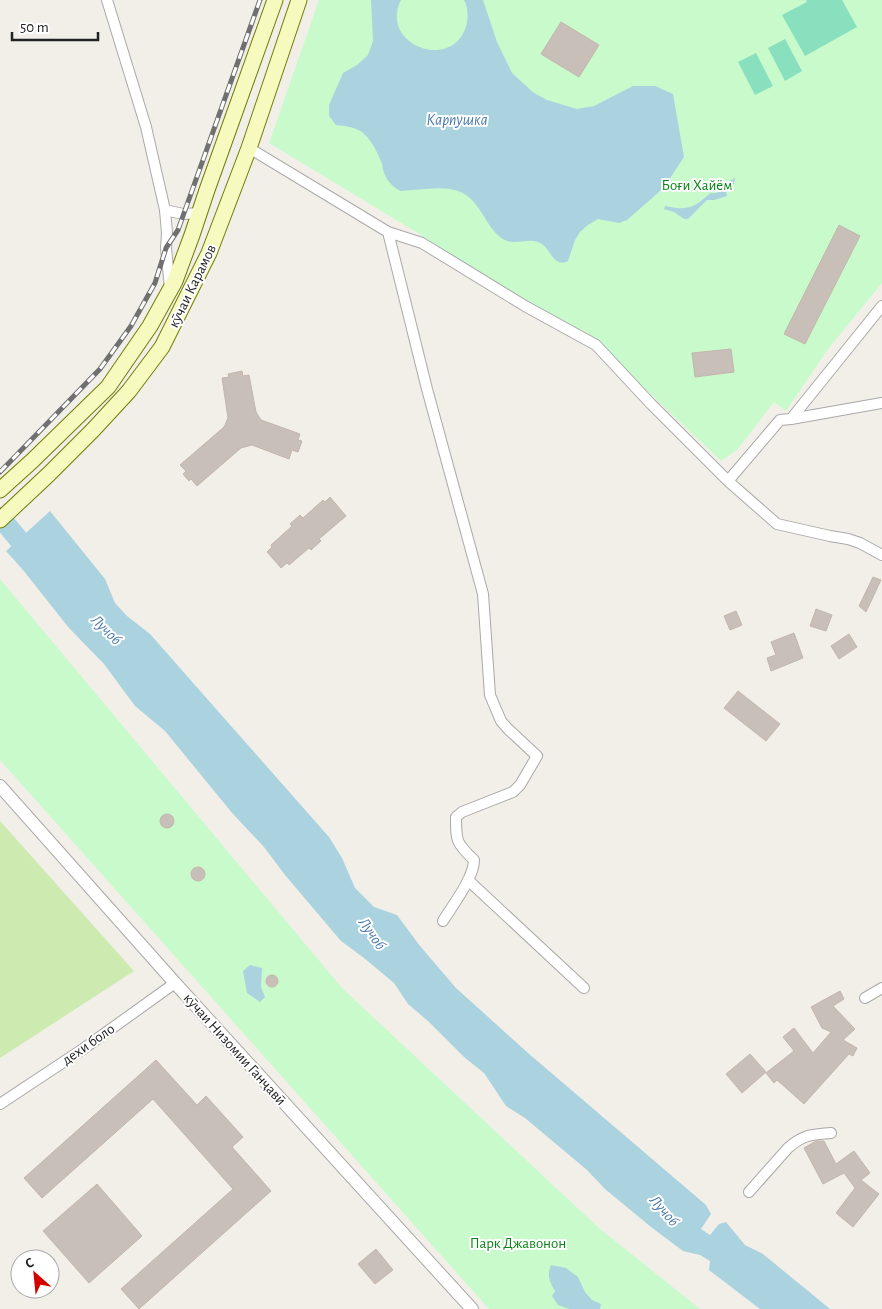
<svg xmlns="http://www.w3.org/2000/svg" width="882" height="1309" font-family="'Alegreya Sans',sans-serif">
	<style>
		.grass { fill: #cdebb0 }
		.park { fill: #c8facc }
		.pitch { fill: #88e0be }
		.water { fill: #aad3df }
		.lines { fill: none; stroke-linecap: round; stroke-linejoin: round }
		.river { stroke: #aad3df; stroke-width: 20 }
		.building { fill: #c7bfb8; stroke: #c4b6ab }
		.minor-casing { stroke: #a9a9a9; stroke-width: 12 }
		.tertiary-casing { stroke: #a9a9a9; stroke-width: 14 }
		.secondary-casing { stroke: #707d05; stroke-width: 17 }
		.minor { stroke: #fff; stroke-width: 10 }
		.tertiary { stroke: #fff; stroke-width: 12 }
		.secondary { stroke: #f7fabf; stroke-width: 15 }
		.rail-casing { stroke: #707070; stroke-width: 5 }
		.rail { stroke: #fff; stroke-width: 3; stroke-dasharray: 9; stroke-linecap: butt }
		.labels { text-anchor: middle; stroke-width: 4; stroke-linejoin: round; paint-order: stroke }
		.park-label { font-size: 15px; fill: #0c8416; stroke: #fff }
		.street-label { font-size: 15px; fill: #222; stroke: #fff }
		.water-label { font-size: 16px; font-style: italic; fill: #4a7aab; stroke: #fff }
	</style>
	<rect width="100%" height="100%" fill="#f2efe9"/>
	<path class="grass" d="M0,821L134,971L0,1058Z"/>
	<path class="park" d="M319,0H882V283L828,349L786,411L774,402L737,450L721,461L638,382L603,344L584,331L555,321L421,235L269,143Z
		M0,579L342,988L599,1228L700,1309H489L0,760Z"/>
	<path class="pitch" d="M806,0H842L857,27L805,56L782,15L807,2Z
		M785,39L802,71L785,81L768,48Z
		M756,53L773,86L755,95L738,62Z"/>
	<path class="water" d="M371,0H401C378,45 455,74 467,23C468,15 468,7 464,0H483L497,42L512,73L534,93L547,100L577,109L594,106L633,86H655L673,94L684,157L667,183L658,193L627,220L619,223L598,219L588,225L580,232L575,240L568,261C554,268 551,250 542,244C531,236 516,246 505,240C485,230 482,199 458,191C443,186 428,189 413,190C409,190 404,191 401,191C395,189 387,181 385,175C383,172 383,167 382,164C378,153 371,139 362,132C354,127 345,126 336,125L329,116V105L343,73L357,65L368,55L373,41Z
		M735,178L734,184C727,186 725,189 727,196L714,200H707L688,219H684L674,212L664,209L665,206C679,209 690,210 701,201C705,198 707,195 711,193C724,195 724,182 735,178Z
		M50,511L105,579L115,603L127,616L150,634L329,837L342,858L355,888L374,907L397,915L420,946L456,988L528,1053L706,1205L711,1214L701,1229L710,1235L719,1224L726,1222L745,1245L763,1254L830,1309H760L709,1270L710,1261L700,1255L683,1251L651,1227L605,1189L587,1170L525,1118L506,1106L484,1073L464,1057L429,1022L408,1004L394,983L364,958L341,941L285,875L264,847L233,814L165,731L135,706L104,664L69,628L23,570L6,551Z
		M250,965L262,968L261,987L265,997L260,1002L247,993L243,971Z
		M551,1265L566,1268L578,1277L585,1292L592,1300L601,1304L600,1309H569L558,1305L552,1296L555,1291C549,1281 547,1275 551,1265Z"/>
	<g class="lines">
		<path class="river" d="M0,517L25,547L37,558"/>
	</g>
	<path class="building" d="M561,22L599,45L579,77L541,54Z
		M839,225L860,236L805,344L784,334Z
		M731,349L734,372L695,377L692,353Z
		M242,371L243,376L249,375L256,412L261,420L300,434L298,440L302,441L298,452L292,450L289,459L252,445L241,448L197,486L191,479L189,481L183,474L186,471L180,465L224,427L228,418L222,378L229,377L228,374Z
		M330,497L346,516L319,539L321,541L311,550L309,548L289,565L287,563L281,568L267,552L272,547L271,545L292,526L290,524L300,515L303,518L323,500L325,502Z
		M873,577L881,580L866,612L859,606Z
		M816,609L832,615L826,631L810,626Z
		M736,611L742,625L730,630L724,616Z
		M794,633L803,658L771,671L767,658L776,655L771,642Z
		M849,634L857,647L839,659L831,646Z
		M738,691L780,724L766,741L724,708Z
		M160 821a7 7 0 1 1 14 0a7 7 0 1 1-14 0Z
		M191 874a7 7 0 1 1 14 0a7 7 0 1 1-14 0Z
		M266 981a6 6 0 1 1 12 0a6 6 0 1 1-12 0Z
		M840,991L844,999L833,1006L855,1029L843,1040L857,1048L853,1056L849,1054L804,1104L777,1080L774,1083L766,1073L794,1051L783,1037L794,1028L813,1053L831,1032L822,1028L811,1007Z
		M750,1054L766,1072L742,1093L726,1074Z
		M156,1060L197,1105L206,1096L243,1137L232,1147L271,1191L139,1309L121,1289L233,1189L153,1099L42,1198L24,1178Z
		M816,1141H824L836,1164L854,1151L870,1173L861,1180L879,1194L853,1227L836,1213L855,1188L844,1173L823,1184L804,1148Z
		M97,1184L142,1236L89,1283L43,1231Z
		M376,1249L393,1270L375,1284L358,1264Z"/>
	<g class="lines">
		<g class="minor-casing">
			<path id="minor" d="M107,0L146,127L165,210L167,233L166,248L170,288
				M249,148L388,232L422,243L525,306L596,345L651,404L728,481L777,524L830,536L848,539L860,543L882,555
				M165,210L183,214L200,213
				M388,232L427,389L483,594L490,695L501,721L508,729L537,756L520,785L513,792L462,812L456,817C456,841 456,843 474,860C474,878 452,906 443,921
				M791,419L882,306
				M728,481L780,420L791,419L882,403
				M468,880L584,988
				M865,998L882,988
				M0,1104L83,1049L175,983
				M749,1192L788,1148C804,1134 811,1135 831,1133"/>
		</g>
		<g class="tertiary-casing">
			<path id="tertiary" d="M0,786L175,983L472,1309"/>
		</g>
		<g class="secondary-casing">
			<path id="secondary" d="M0,490L32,461L108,387L150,326L175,281L192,235L207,190L275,0
				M0,520L49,474L93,430L129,391L162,347L209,253L249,148L299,0"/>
		</g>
		<use href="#minor" class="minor"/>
		<use href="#tertiary" class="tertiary"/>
		<use href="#secondary" class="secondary"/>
		<g class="rail-casing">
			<path id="rail" d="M0,472L100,369L131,326L155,283L166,248L178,230L260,0"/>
		</g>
		<use href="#rail" class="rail"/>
	</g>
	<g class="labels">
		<g class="park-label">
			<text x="697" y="190">Боғи Хайём</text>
			<text x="518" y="1248">Парк Джавонон</text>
		</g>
		<g class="street-label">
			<text transform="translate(192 286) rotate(-64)" y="5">кӯчаи Карамов</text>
			<text transform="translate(88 1044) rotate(-35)" y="5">дехи боло</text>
			<text transform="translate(235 1049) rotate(48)" y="5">кӯчаи Низомии Ганҷавӣ</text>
		</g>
		<g class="water-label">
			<text x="457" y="125">Карпушка</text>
			<text transform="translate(107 629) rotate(45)" y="6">Лучоб</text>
			<text transform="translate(373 933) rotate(55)" y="6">Лучоб</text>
			<text transform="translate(665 1210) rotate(49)" y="6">Лучоб</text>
		</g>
	</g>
	<g transform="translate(35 1274) rotate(333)"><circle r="24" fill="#ffffff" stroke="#a7a7a7"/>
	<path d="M0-4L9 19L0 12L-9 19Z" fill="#d40000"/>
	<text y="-8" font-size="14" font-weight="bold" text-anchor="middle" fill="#222222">С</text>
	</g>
	<path d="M12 32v8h86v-8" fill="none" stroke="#222222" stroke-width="2.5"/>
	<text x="20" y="32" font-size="15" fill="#222222" stroke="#ffffff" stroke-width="4" paint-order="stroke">50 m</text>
</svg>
